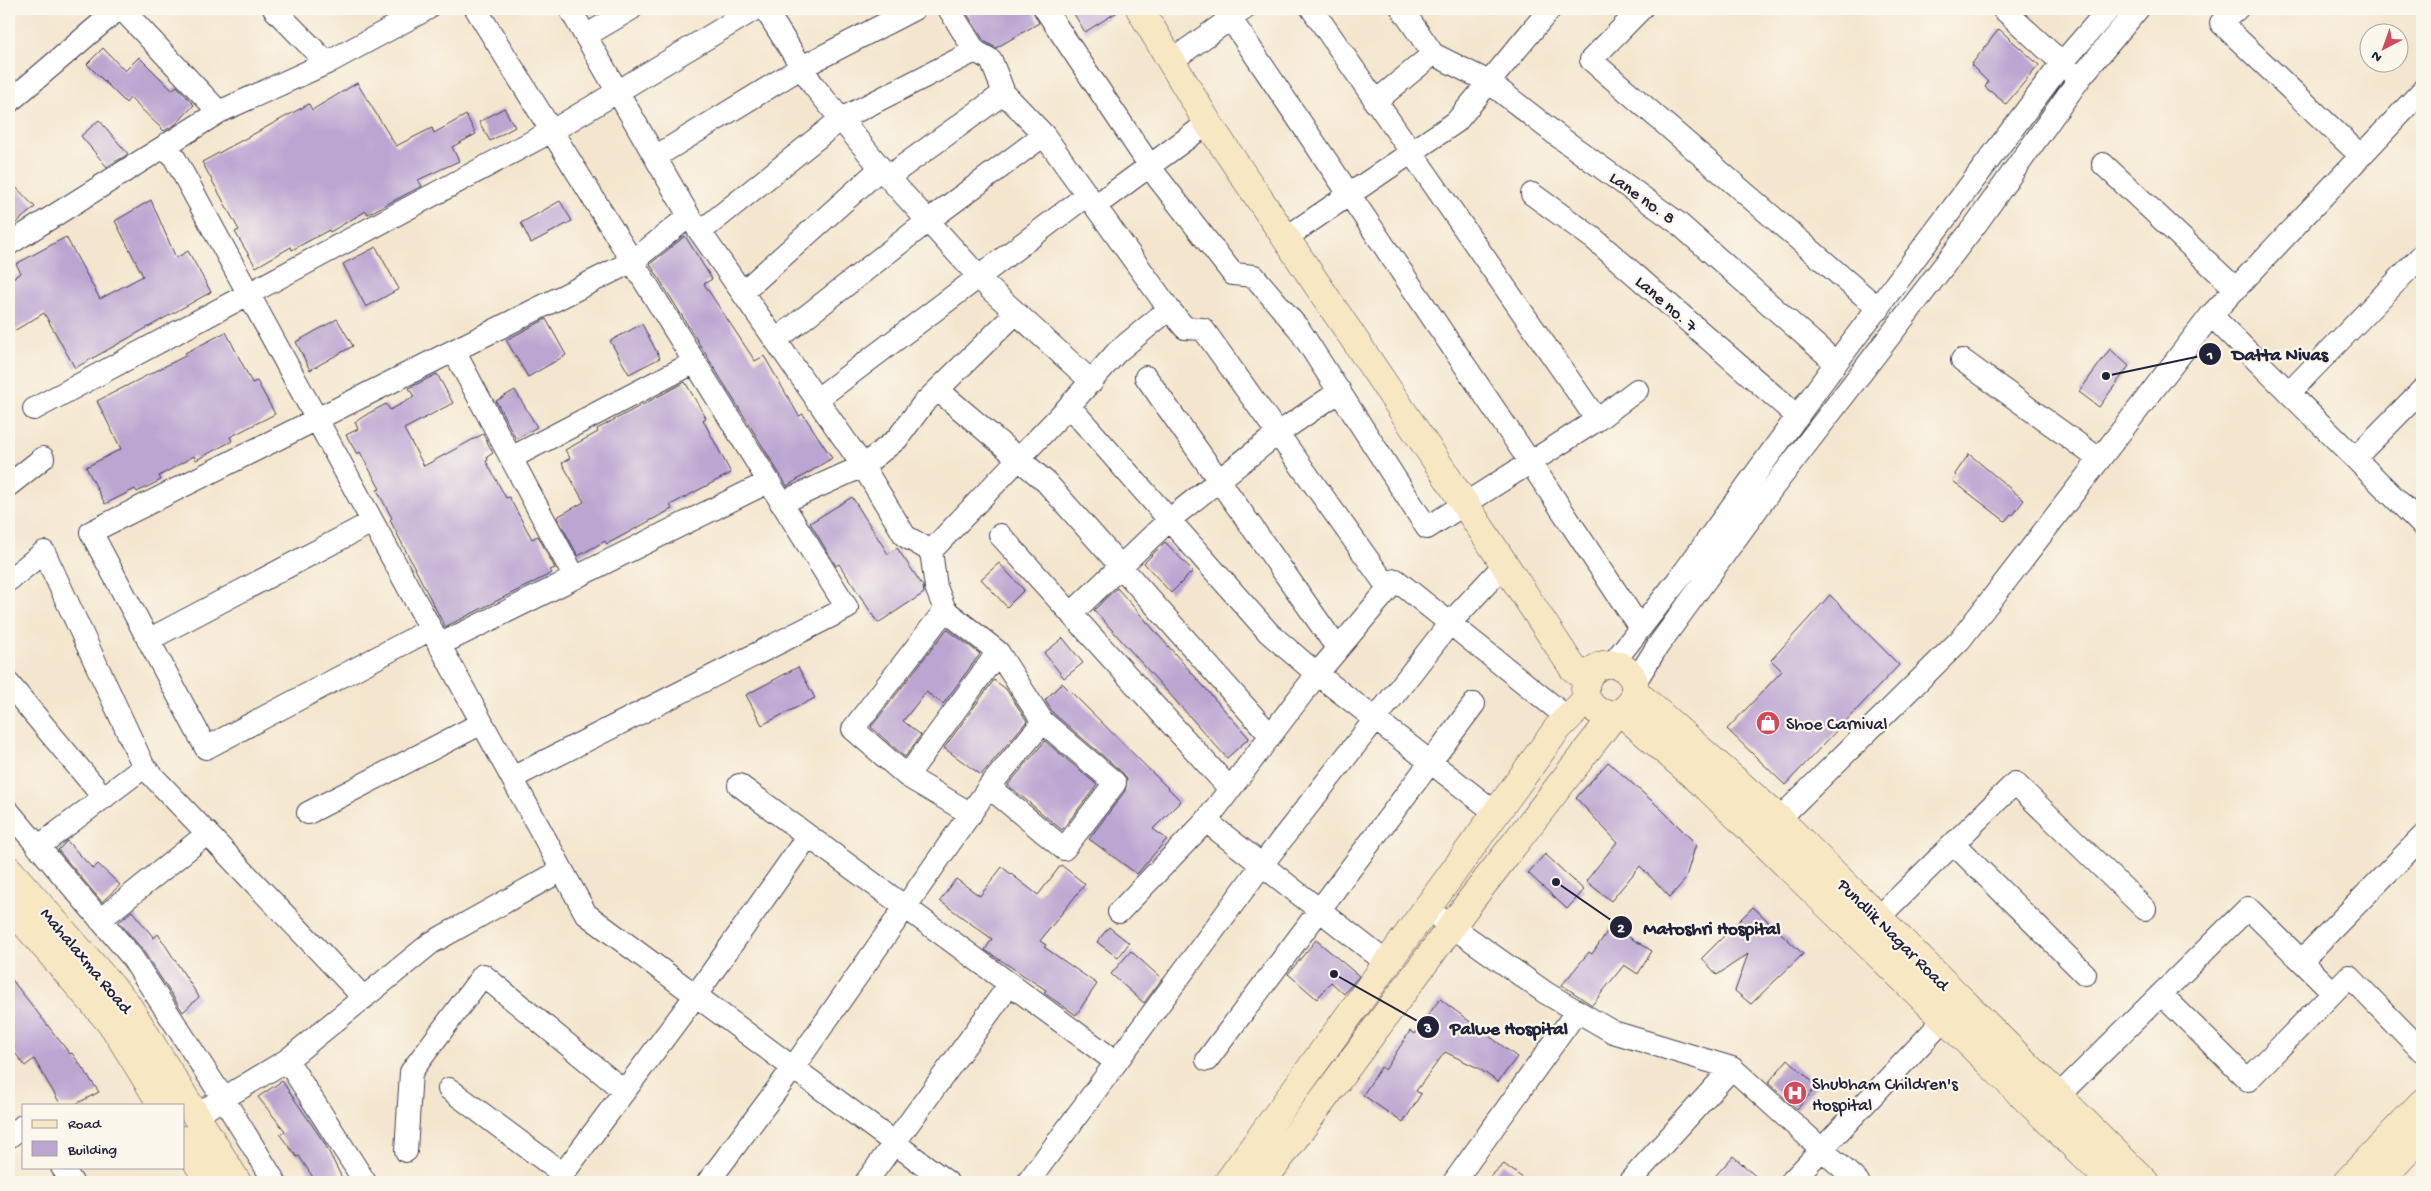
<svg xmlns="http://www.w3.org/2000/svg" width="2431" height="1191" font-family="'Gochi Hand',sans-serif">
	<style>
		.building { fill: #bba5d1 }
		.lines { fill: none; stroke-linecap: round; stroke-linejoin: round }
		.street-casing { stroke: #423f51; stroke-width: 24 }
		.secondary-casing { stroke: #423f51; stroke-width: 29 }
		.street { stroke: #fff; stroke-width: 22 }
		.secondary { stroke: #f8e7c3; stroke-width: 28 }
		.labels { text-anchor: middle; stroke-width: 4.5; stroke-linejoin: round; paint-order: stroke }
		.street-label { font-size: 18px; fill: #22223b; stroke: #fbf7ec }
		.poi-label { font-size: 18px; fill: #22223b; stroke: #fbf7ec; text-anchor: start }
		.leader { fill: none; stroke: #22223b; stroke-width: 2 }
		.callout-dot { fill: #22223b; stroke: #fbf7ec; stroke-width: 2 }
		.mark-label { font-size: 15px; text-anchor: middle; font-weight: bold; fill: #fff }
		.callout-label { font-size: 19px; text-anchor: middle; font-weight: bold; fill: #22223b; stroke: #fbf7ec; stroke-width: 4.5; stroke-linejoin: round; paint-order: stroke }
	</style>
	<rect width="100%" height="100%" fill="#fbf7ec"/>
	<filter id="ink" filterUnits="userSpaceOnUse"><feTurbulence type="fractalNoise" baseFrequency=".02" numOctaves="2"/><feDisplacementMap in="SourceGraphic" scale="10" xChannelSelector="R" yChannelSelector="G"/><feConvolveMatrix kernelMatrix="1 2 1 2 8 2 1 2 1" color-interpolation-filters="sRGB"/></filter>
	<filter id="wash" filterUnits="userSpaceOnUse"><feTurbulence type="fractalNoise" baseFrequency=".0096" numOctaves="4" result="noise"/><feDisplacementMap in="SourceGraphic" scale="20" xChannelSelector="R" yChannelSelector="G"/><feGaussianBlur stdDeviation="1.12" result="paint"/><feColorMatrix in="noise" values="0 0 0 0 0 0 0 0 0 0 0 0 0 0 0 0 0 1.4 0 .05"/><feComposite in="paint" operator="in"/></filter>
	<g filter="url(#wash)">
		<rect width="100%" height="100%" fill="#f4e6ce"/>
		<g id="blocks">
			<path class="building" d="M964,9H1032L1039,23L996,48L984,41Z
				M1071,9H1122L1085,32Z
				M1999,29L2039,65L2006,104L1985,87L1988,82L1971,65Z
				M103,48L125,71L139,57L172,90L177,86L194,105L176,124L164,131L130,98L126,103L87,64Z
				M357,83L396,146L432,128L434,133L466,115L476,134L452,147L459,161L418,180L422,186L368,214L366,211L330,232L329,230L292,250L291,247L256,267L235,232L239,230L202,162L309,104L312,110Z
				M504,108L515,127L490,141L479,122Z
				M99,120L128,154L107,167L81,136Z
				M9,180L35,207L9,229Z
				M151,200L176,258L188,251L211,292L75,368L44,313L9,334V280L21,273L16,264L66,237L100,299L143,276L115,221Z
				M560,201L572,221L531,243L521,223Z
				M685,236L712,279L704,284L755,361L764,356L799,416L803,414L832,458L787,486L650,264Z
				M376,247L399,289L366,307L343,264Z
				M337,319L353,346L310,370L296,342Z
				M546,319L566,355L528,377L506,340Z
				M642,324L660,358L629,374L610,341Z
				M226,332L252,383L257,381L275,414L230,437L232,441L196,460L194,456L159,476L161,480L137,492L135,489L105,504L86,467L121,449L97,401L187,355L185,353Z
				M2110,349L2129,366L2099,407L2079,392Z
				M437,374L453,403L404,429L424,466L483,434L493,453L487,457L488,460L486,461L506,498L509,497L532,539L538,536L555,568L550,570L552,573L445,627L390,520L392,518L377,490L380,489L360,452L357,454L346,435L358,429L355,422L369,413L386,404L390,410L414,397L409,388Z
				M685,382L706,418L703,420L731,473L670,505L672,509L607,544L605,541L578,556L557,517L584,502L562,463L570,458L565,450L598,432L597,429Z
				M515,390L537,427L516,439L496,401Z
				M1969,454L2024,500L2013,515L2011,514L2005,521L1953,481L1956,477L1955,474Z
				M852,497L888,554L897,548L923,586L924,593L878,623L839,564L836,566L810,523Z
				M1165,542L1193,571L1171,593L1144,563Z
				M999,563L1024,590L1007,607L981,579Z
				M1117,588L1249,738L1227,758L1094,610Z
				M1830,595L1899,665L1785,785L1727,729L1782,671L1771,660Z
				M947,629L980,654L943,704L926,692L903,721L921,735L905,757L871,727Z
				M1063,638L1083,663L1064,678L1044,653Z
				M798,667L815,698L762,725L746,695Z
				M994,680L1006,689L1027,721L981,775L944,748Z
				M1062,683L1181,801L1153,829L1167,839L1137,874L1089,839L1125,791L1127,779L1123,773L1053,713L1045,700Z
				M1045,741L1097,785L1062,830L1008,785Z
				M1608,762L1660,808L1696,844L1685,880L1670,897L1640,866L1611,901L1586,881L1617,842L1576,798Z
				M67,841L93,869L98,864L120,885L102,902L58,850Z
				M1545,854L1584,890L1567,909L1528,873Z
				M1061,865L1085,884L1040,941L1046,945L1044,947L1097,984L1076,1015L1044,993L1046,990L985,950L992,939L940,901L956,879L980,896L1002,867L1038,895Z
				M1753,907L1803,954L1751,1004L1735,991L1748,954L1717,975L1702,958Z
				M132,911L154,938L158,934L199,997L183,1012L142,949L119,922Z
				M1611,926L1652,951L1638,974L1624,965L1592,1005L1562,985L1589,952L1592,954Z
				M1109,927L1129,943L1118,958L1097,942Z
				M1316,940L1359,976L1344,994L1331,982L1317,999L1288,974Z
				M1131,951L1162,979L1144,1003L1111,974Z
				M9,976L70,1054L72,1053L99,1092L74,1105H61L34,1059L25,1066L9,1045Z
				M1440,999L1517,1057L1498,1082L1478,1068L1445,1052L1416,1091L1421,1094L1403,1123L1363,1095L1381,1067L1385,1070L1410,1031L1414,1034Z
				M1788,1059L1817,1086L1797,1109L1768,1083Z
				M282,1081L325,1144L344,1182H316L299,1156L297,1157L280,1135L285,1131L258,1097Z
				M1733,1156L1762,1182H1710Z
				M1504,1164L1528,1182H1484Z"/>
		</g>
	</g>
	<g filter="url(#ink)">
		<use href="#blocks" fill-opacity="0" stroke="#423f51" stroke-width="1"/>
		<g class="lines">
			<g class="street-casing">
				<path id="street" d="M122,9L219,112
					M274,9L327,63
					M476,9L847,608L512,778
					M570,9L689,216
					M765,9L813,85L888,177L989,288L1092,382
					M949,9L975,51L991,60L1004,93L1044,135L1169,309L1185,328L1203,329L1384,582L1396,580L1568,718
					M1045,9L1158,178L1233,274L1254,276L1299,329L1427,528L1597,420
					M1224,9L1530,462L1640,628
					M1312,9L1597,420L1637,390
					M1402,9L1433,54L1489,82L1558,136L1678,223L1836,363
					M1641,9L1591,60L1879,309
					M2003,9L2073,73
					M2237,9L2221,23L2361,156
					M587,35L631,9
					M1171,61L1244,9
					M9,102L118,9
					M1375,102L1433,54
					M167,144L586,914L947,1182
					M655,157L802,67L914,9
					M2103,164L2236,289
					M888,177L1004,93
					M1532,194L1593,238L1798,417
					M1095,206L1208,123
					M700,232L841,119L975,51
					M1284,239L1456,122L1550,9
					M9,244L219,112L327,63L427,9
					M743,292L881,168
					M2211,315L2422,525
					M776,340L928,221L1044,135
					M454,351L575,578
					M1962,360L2099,459
					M1146,377L1338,649
					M938,390L1046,482L1270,735
					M2289,393L2422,255
					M816,400L1087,195
					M1069,406L1269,633L1317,674L1496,813
					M34,409L552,131L755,9
					M511,458L695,362
					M2355,458L2422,390
					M9,485L43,458
					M781,503L863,466L897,439L923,404L1016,313
					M1000,535L1230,789
					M931,551L936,587L945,610L998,652L1043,722L1115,783L1064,849L989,787
					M9,580L44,552L144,767L364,998
					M945,610L853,729L907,776L971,814
					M1071,614L1169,520L1277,434L1340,391
					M431,629L206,748L91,532L633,261L689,216L863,466L905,536L931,551L1069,406L1117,352L1169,309
					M148,640L372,522
					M439,645L768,482
					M1613,663L1685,571L1836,363L2062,63L2109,9
					M1635,682L1657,647L1771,490L1976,224L2080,78L2138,9
					M9,684L104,798
					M907,776L998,652
					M739,785L1116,1062
					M9,812L131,956L223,1098L275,1182
					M308,813L482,723
					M1206,821L1387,963
					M1768,830L1960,640L2211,315L2422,91
					M1954,844L2085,974
					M38,847L144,767
					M1427,909L1546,993L1613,1032L1732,1068L1858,1182
					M1119,912L1206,821L1317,674L1396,580
					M1878,918L2015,783L2145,909
					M100,920L208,833
					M2302,960L2422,837
					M2161,994L2248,1080L2349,976L2422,1051
					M287,1060L365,1182
					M1207,1060L1474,704
					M449,1089L563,1174
					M2058,1096L2248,908L2333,992
					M196,1115L287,1060L431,943L562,870
					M9,1137L24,1125
					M406,1151L411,1072L483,975L624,1091
					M62,1167L72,1182
					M557,1182L696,995L808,836
					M708,1182L793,1068L989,787L1043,722
					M866,1182L1010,984
					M1028,1182L1261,866L1450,623L1504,565
					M1454,1182L1577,1011
					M1629,1182L1732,1068
					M1791,1182L1956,1007"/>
			</g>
			<g class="secondary-casing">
				<path id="secondary" d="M1140,9L1208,123L1435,459L1573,668L1586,679
					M1585 689a25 25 0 1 1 50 0a25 25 0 1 1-50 0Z
					M1635,692L1779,819L2145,1182
					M1621,712L1708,788L2111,1182
					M9,870L126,1003L237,1182
					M9,905L114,1027L162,1105
					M184,1140L209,1182
					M1228,1182L1557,729L1586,700
					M1262,1182L1471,900L1615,714
					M2347,1182L2422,1103
					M2378,1182L2422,1136"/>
			</g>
			<use href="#street" class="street"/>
			<use href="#secondary" class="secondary"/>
		</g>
	</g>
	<defs>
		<g id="shop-disc" transform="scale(1.25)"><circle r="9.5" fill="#d1495b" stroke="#fbf7ec"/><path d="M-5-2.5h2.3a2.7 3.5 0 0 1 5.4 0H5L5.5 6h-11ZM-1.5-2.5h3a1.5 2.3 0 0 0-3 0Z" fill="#fff"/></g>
		<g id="hospital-disc" transform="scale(1.25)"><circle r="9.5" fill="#d1495b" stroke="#fbf7ec"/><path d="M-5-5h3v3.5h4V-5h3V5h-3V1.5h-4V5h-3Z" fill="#fff"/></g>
	</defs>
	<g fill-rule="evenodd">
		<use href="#shop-disc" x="1768" y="723"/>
		<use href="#hospital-disc" x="1795" y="1093"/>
	</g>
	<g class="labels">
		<g class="street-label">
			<text transform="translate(1643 197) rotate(36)" y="6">Lane no. 8</text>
			<text transform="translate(1667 303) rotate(41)" y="6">Lane no. 7</text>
			<text transform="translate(1894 934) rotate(45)" y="6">Pundlik Nagar Road</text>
			<text transform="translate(87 960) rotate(50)" y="6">Mahalaxma Road</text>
		</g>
		<g class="poi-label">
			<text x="1786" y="729">Shoe Carnival</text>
			<text x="1812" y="1089">Shubham Children's<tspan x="1812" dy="21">Hospital</tspan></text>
		</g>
	</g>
	<path class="leader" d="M2106 376L2210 354M1556 882L1621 927M1334 974L1428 1027"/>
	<g class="callout-dot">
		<circle cx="2106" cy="376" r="5"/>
		<circle cx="1556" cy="882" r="5"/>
		<circle cx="1334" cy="974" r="5"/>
		<circle cx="2210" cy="354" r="12"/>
		<circle cx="1621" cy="927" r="12"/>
		<circle cx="1428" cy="1027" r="12"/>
	</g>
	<g class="mark-label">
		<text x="2210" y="359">1</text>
		<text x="1621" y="932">2</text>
		<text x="1428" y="1032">3</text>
	</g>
	<g class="callout-label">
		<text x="2280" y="360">Datta Nivas</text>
		<text x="1712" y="934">Matoshri Hospital</text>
		<text x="1509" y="1034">Palwe Hospital</text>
	</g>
	<rect width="2431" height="1191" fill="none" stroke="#fbf7ec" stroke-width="30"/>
	<rect x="22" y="1104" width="162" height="65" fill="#fbf7ec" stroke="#a4a2a5"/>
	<rect x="32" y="1120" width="25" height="8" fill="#f8e7c3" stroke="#a4a2a5"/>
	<text x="68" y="1128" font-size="15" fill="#22223b">Road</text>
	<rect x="32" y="1141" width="25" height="15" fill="#bba5d1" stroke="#a4a2a5"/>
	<text x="68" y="1154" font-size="15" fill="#22223b">Building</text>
	<g transform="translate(2384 48) rotate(221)"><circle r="24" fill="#fbf7ec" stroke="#a4a2a5"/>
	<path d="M0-4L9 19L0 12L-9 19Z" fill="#d1495b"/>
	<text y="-8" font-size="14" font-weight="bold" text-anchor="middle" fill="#22223b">N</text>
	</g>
</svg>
